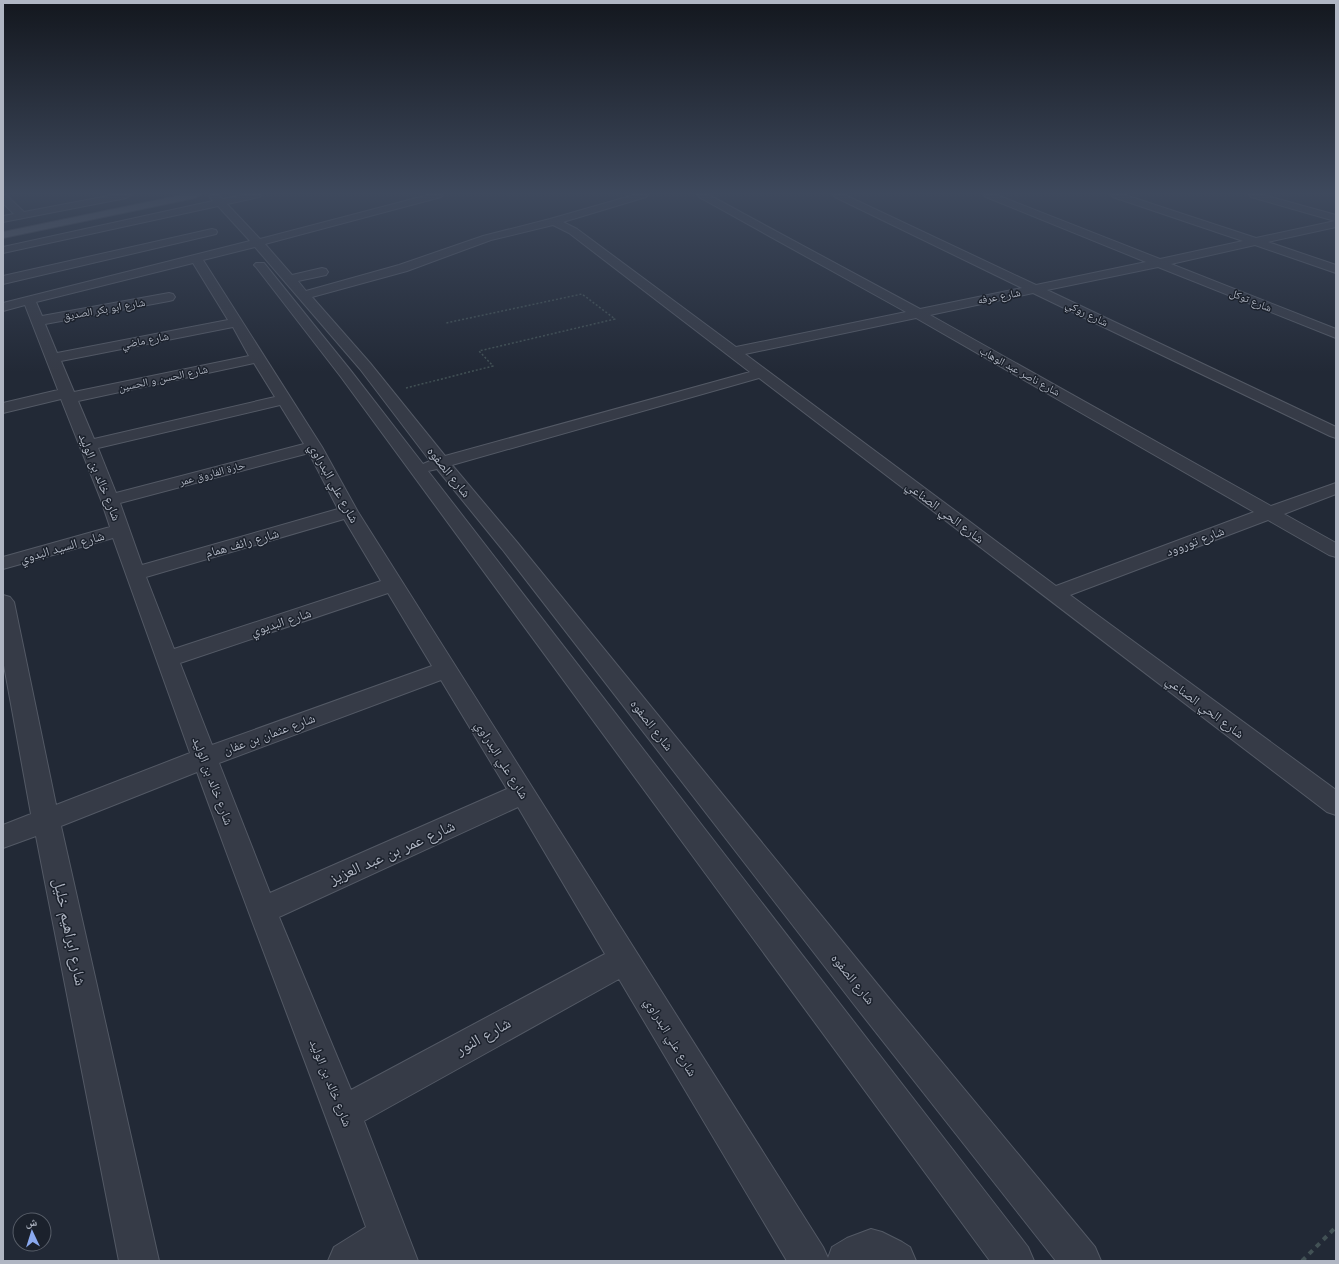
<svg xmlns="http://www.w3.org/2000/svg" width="1339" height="1264" font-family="Helvetica,'Noto Naskh Arabic',sans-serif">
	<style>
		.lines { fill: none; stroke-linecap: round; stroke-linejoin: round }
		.minor-casing { stroke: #535965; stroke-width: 2 }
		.major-casing { stroke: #3f4450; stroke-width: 2 }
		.path-far1 { stroke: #425155; stroke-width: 1.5; stroke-dasharray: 2 2; stroke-linecap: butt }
		.path { stroke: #425155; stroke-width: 4; stroke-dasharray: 5 5; stroke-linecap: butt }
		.minor { fill: #363b47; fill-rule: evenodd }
		.major { fill: #545a67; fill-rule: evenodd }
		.labels { text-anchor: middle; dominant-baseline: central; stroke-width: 3; stroke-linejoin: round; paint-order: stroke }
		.far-street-label { font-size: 11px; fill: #b0b6c3; stroke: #1b212c }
		.street-label { font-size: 13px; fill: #b0b6c3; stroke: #1b212c }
		.near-street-label { font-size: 16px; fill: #b0b6c3; stroke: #1b212c }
	</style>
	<rect width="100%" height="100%" fill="#222936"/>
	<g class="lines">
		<defs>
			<g id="minor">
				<polygon points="3,195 6,195 24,212 113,195 131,195 126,198 3,222 3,216 14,214 3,203"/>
				<path d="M210,195H218L223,199L244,195H261L259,197L227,204L260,239L428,195H443L441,197L265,244L292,275L322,268L326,269L328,272L326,275L298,281L306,291L399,265L483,236L550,219L634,195H648L646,197L563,222L577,229L736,347L906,312L699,197L697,195H709L920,309L1022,288L835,197L833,195H845L1036,285L1146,262L986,197L984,195H997L1160,259L1243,241L1113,197L1111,195H1125L1256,238L1335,221L1251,197L1249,195H1264L1336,215V227L1268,242L1336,265V273L1255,245L1171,264L1336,329V338L1158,267L1047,290L1336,427V438L1330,436L1033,293L930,315L1271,506L1336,483V494L1284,514L1336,543V557L1329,555L1268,520L1070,595L1336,790V815L1327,812L759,378L452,465L516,541L878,985L1095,1247L1101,1261H1056L856,1007L502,549L437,469L428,471L1028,1247L1034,1261H990L341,377L256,267L254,265L256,263H264L351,371L423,464L430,461L360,369L255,247L203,260L322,447L358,512L823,1247L828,1258L832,1247L847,1238L871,1229L882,1232L902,1242L910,1247L916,1261H787L619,979L364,1121L418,1261H328L334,1247L366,1227C311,1074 252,924 197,772L61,826L159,1261H119L36,836L3,848V825L31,814L3,660V595L10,597L14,602L56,805L190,753L113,538L3,569V557L110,527L101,500L61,399L3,413V403L58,390L25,305L3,311V303L250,241L218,206L3,253V247L213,201L209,196ZM553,225L569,233L750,372L445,456L370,363L312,297L407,271L491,240ZM193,263L228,320L57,353L45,324L169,301L173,300L175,297L173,294L169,293L42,316L36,302ZM916,318L1254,512L1056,586L745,354ZM233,327L249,356L74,392L61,361ZM254,363L275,397L94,439L78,401ZM280,405L304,444L116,493L98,448ZM309,453L338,509L142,565L120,503ZM344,519L381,581L174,649L146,577ZM388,593L432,666L212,745L180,663ZM441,680L507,789L270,893L219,763ZM518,807L605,954L351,1090L279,917Z"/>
				<polygon points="212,229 216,230 217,232 216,234 3,284 3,276"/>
			</g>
			<polygon id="major" points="182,195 200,195 195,198 3,238 3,232"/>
		</defs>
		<use href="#minor" class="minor-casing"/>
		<use href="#major" class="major-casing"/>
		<polyline class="path-far1" points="406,388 493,366 479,351 615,319 582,294 446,323"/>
		<polyline class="path" points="1302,1261 1336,1227"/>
		<use href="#minor" class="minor"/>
		<use href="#major" class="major"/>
	</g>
	<linearGradient id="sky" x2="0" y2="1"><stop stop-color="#13171e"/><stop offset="0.52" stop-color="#3e495d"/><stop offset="1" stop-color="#3e495d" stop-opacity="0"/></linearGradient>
	<rect width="1339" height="372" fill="url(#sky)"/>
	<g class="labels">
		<g class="far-street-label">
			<text transform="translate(999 296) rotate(-11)">شارع عرفه</text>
			<text transform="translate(1251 300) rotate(22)">شارع توكل</text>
			<text transform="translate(104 309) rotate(-10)">شارع ابو بكر الصديق</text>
			<text transform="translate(1087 313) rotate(26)">شارع روكي</text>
			<text transform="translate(145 340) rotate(-11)">شارع ماضي</text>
			<text transform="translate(1020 371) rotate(29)">شارع ناصر عبد الوهاب</text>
			<text transform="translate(163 378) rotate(-12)">شارع الحسن و الحسين</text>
			<text transform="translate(212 473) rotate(-15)">حارة الفاروق عمر</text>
		</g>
		<g class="street-label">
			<text transform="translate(449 472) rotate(51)">شارع الصفوه</text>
			<text transform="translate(100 477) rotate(68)">شارع خالد بن الوليد</text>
			<text transform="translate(334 483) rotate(61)">شارع علي البدراوي</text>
			<text transform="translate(945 512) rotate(37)">شارع الحي الصناعي</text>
			<text transform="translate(1195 541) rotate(-21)">شارع توروود</text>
			<text transform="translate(242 543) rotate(-16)">شارع رائف همام</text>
			<text transform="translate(62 547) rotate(-16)">شارع السيد البدوي</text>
			<text transform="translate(281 622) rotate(-18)">شارع البديوي</text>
			<text transform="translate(1205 707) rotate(37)">شارع الحي الصناعي</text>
			<text transform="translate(652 725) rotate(52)">شارع الصفوه</text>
			<text transform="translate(269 734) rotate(-20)">شارع عثمان بن عفان</text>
			<text transform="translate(502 760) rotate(58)">شارع علي البدراوي</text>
			<text transform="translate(213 781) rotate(69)">شارع خالد بن الوليد</text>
			<text transform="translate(853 979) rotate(51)">شارع الصفوه</text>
			<text transform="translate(671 1037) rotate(59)">شارع علي البدراوي</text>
			<text transform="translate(331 1083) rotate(68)">شارع خالد بن الوليد</text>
		</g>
		<g class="near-street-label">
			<text transform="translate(392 852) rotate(-24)">شارع عمر بن عبد العزيز</text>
			<text transform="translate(70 932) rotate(78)">شارع ابراهيم خليل</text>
			<text transform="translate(483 1036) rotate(-29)">شارع النور</text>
		</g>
	</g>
	<rect width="1339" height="1264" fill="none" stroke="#b0b6c3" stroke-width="8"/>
	<g transform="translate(32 1232) rotate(356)"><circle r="19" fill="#1b212c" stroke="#575d68"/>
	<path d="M0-3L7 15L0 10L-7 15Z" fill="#8aa9ef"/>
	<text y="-6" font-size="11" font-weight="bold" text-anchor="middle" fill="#b0b6c3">ش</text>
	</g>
</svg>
